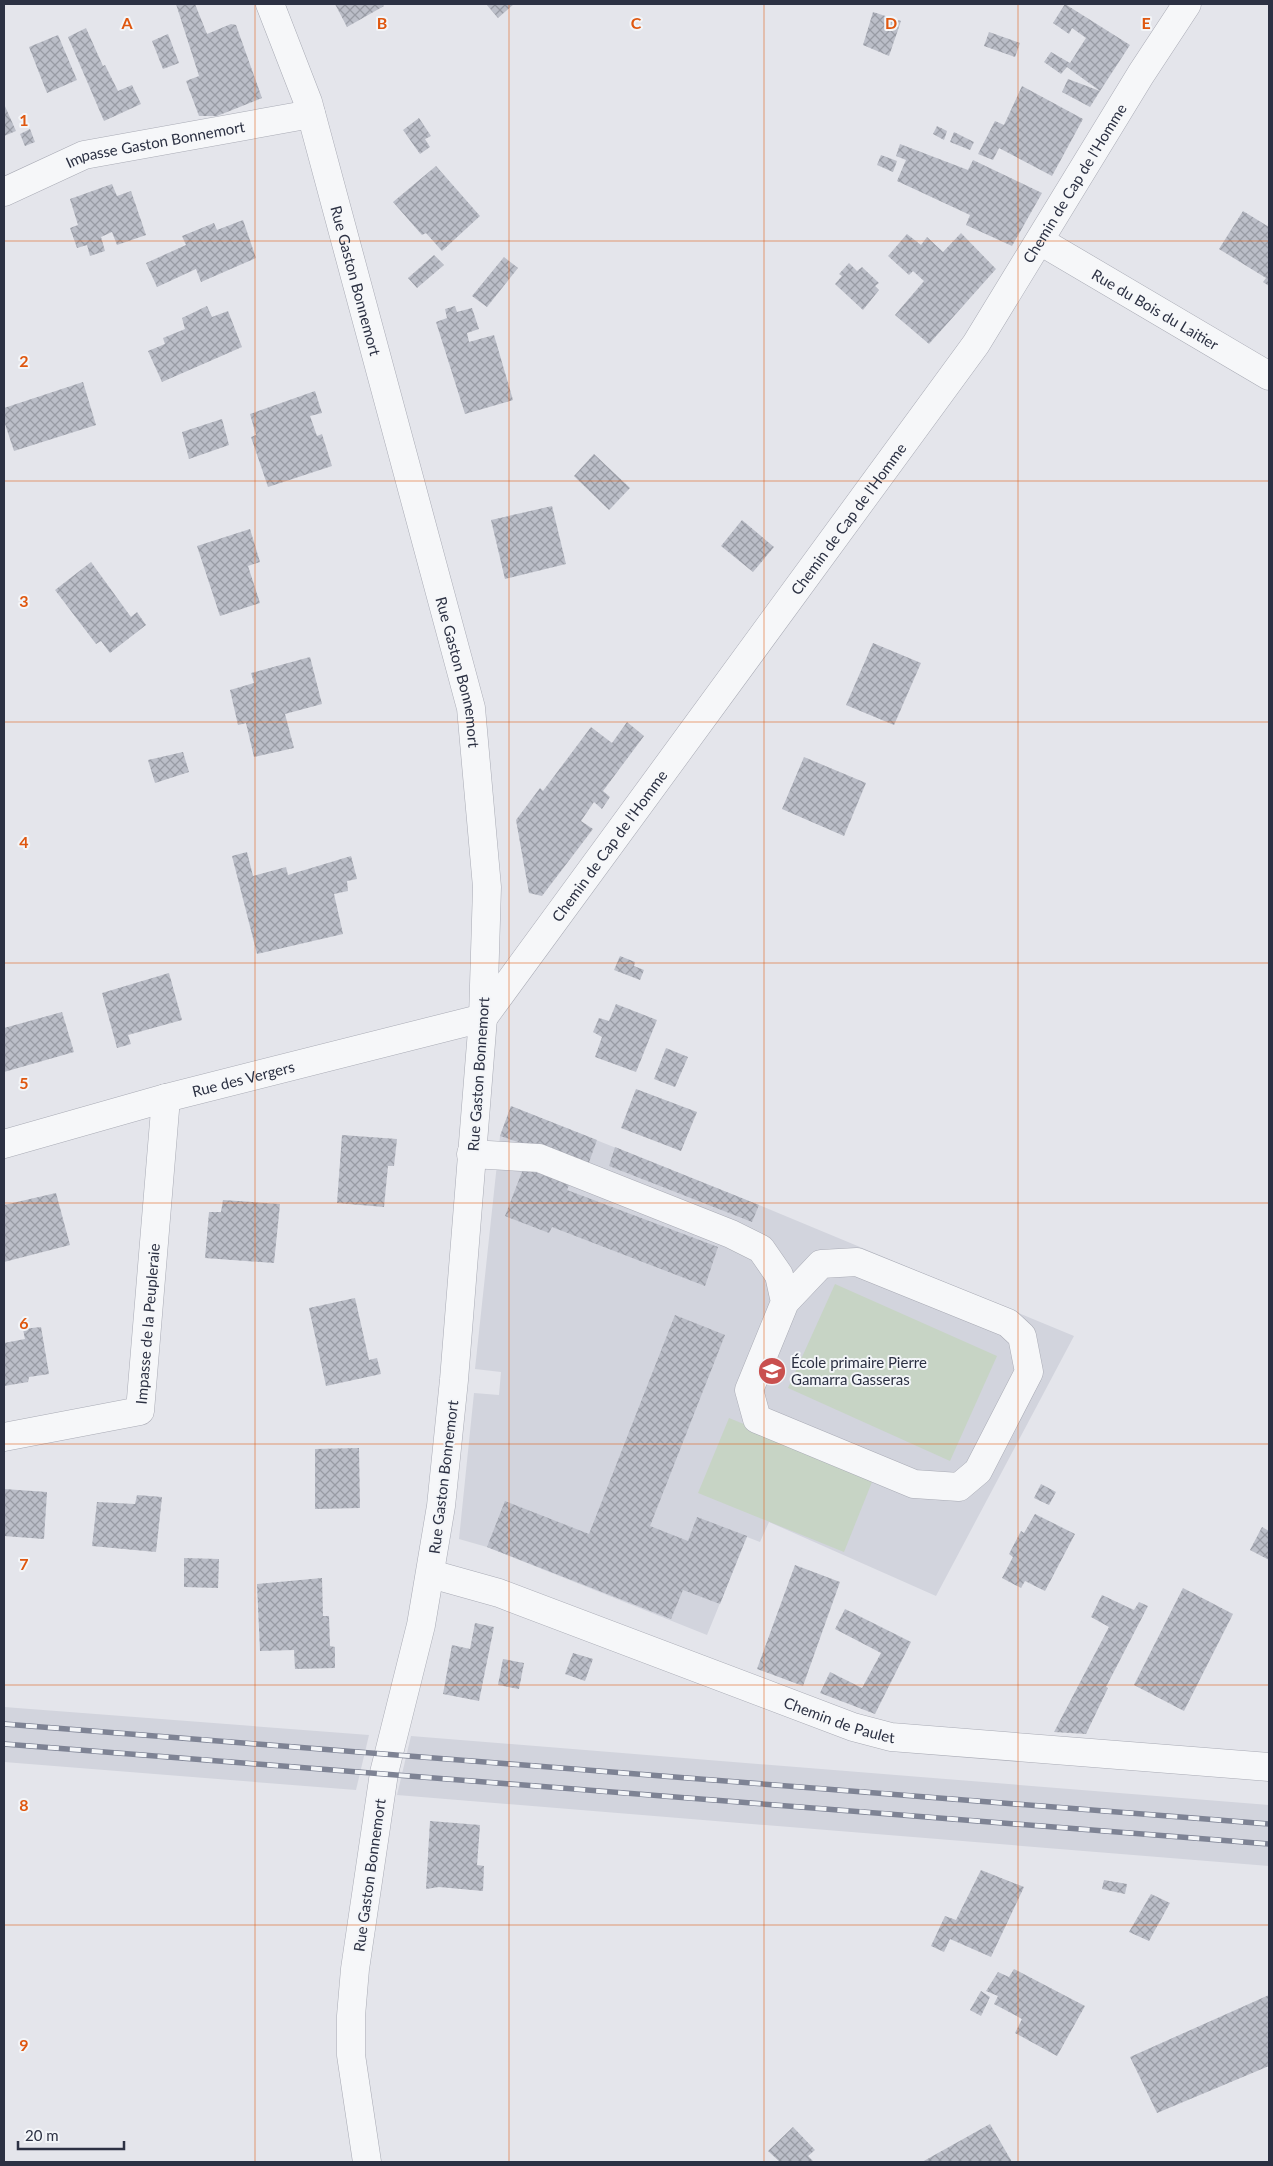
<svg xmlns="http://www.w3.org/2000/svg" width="1273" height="2166" font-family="Lato,sans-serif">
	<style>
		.built { fill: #d2d4dd }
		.grass { fill: #c7d4c5 }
		.building { fill: url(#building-cross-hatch) }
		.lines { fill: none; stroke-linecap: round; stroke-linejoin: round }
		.minor-casing { stroke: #a9abb5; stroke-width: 29 }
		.minor { stroke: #f6f7f9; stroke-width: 28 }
		.rail-casing { stroke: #7e8394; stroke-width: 5.5 }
		.rail { stroke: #f3f5f8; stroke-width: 4; stroke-dasharray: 11; stroke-linecap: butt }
		.grid { fill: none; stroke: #df570f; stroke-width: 1; stroke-opacity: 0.55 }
		.labels { text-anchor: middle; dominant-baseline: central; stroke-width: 4; stroke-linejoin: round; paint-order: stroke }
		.street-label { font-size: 15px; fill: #2c3143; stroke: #f3f5f8 }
		.poi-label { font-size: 15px; fill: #2c3143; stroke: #f3f5f8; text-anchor: start }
		.grid-label { font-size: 16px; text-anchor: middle; font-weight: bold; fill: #df570f; stroke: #f3f5f8; stroke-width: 4; stroke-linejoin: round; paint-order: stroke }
	</style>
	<defs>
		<pattern id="building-cross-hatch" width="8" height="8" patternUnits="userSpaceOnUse" patternTransform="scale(1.25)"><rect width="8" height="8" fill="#bbbec8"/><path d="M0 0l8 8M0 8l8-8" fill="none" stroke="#989ba4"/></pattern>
	</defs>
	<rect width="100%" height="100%" fill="#e4e5eb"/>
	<g class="built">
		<polygon points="511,1106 759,1205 1074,1336 936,1596 769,1522 760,1542 747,1537 707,1635 487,1547 459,1539 474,1393 499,1395 501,1372 475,1369 500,1136"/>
		<polygon points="4,1707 369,1735 356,1790 4,1762"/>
		<polygon points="411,1736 1269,1805 1269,1866 397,1795"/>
	</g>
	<g class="grass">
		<polygon points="835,1284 997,1356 950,1461 788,1388"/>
		<polygon points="729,1418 874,1477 844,1552 698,1493"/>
	</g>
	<g class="building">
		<polygon points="176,4 195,4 207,34 231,24 236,25 262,98 217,116 199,116 186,81 199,76"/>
		<polygon points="335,4 382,4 384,6 347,27"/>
		<polygon points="486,4 514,4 498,18"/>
		<polygon points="1065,4 1130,45 1100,91 1067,67 1061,74 1044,62 1051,52 1070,63 1086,38 1072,28 1069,34 1053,23"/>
		<polygon points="873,12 901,21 889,56 863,45"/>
		<polygon points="86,28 103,66 105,65 118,91 132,85 141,104 104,121 68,37"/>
		<polygon points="989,32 1020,43 1015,57 984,46"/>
		<polygon points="168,34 179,63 163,69 152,41"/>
		<polygon points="58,35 77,80 47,93 29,47"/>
		<polygon points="1068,79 1100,91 1090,107 1062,92"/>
		<polygon points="1022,86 1083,119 1052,176 999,148 993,160 978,154 995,121 1004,125"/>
		<polygon points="4,104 16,131 4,136"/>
		<polygon points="419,118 431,136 425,139 430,147 420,154 403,130"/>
		<polygon points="937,126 947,131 944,140 933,134"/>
		<polygon points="30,129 35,142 25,146 20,134"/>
		<polygon points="954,132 974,142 970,150 950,142"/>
		<polygon points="900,144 968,170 973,160 1042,193 1012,246 966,225 970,215 897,181 906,160 896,156"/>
		<polygon points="881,155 897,161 893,172 877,165"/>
		<polygon points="436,166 480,216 442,251 426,233 422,235 393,202"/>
		<polygon points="112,184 117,196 131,191 146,235 117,245 112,232 101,237 105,251 90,256 87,245 77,248 70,228 78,225 70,199"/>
		<polygon points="1243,211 1269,227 1269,286 1263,282 1266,278 1219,249"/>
		<polygon points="243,220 256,258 201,282 196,269 157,287 146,263 186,245 182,236 214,223 217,230"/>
		<polygon points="961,233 996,269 929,344 895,315 924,281 913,271 909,275 888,256 907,234 921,245 927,237 943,252"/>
		<polygon points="434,255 444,265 417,288 408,278"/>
		<polygon points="504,257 518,268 487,307 472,296"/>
		<polygon points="849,263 857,271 862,267 879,283 875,286 879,290 863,310 835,284 842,276 839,274"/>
		<polygon points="207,306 212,317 228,311 242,347 162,382 148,351 165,344 163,338 185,329 182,318"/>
		<polygon points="455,306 457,312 472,308 479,329 467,333 469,342 494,335 513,400 465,414 436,322 447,318 445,309"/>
		<polygon points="83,382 96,425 14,451 4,421 4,408"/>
		<polygon points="315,391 322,413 310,416 317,436 322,434 332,466 268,487 251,437 256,435 250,414"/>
		<polygon points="222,419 229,445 189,459 182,432"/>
		<polygon points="594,454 630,488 609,510 574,476"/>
		<polygon points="552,506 566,564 505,579 491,520"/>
		<polygon points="742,520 774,547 753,572 721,546"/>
		<polygon points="250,529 260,562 248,566 260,603 220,616 197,546"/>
		<polygon points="91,562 131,617 137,612 146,625 110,653 101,641 96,644 55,590"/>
		<polygon points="873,643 921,663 894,725 846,705"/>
		<polygon points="310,657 322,704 285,714 294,748 254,757 246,723 238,725 230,690 254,683 251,673"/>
		<polygon points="627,722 644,736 603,791 610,797 602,809 594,802 581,821 593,829 542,896 529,893 516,820 540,788 543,791 591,727 612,743"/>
		<polygon points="183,752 189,772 155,783 148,760"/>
		<polygon points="804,757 866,783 844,836 782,809"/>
		<polygon points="247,852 253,876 286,867 288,875 351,856 357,879 347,881 348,891 334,894 343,934 257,954 232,856"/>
		<polygon points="620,956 635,962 634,966 644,970 640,980 614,970"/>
		<polygon points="169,973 182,1020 128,1035 131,1044 117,1048 102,993"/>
		<polygon points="616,1004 657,1020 636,1072 595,1057 602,1037 593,1032 599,1018 609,1021"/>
		<polygon points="62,1012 74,1052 4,1072 4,1028"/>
		<polygon points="666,1048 688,1057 675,1087 654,1079"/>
		<polygon points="636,1089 697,1112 681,1151 621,1128"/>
		<polygon points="511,1106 597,1140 588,1165 500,1136"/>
		<polygon points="342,1135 397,1139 394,1166 388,1166 384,1207 337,1203"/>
		<polygon points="615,1147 759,1205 752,1222 609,1166"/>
		<polygon points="525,1164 571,1180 567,1190 718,1247 705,1286 552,1227 549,1233 505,1216"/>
		<polygon points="56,1193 70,1245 4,1262 4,1205"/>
		<polygon points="223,1200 280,1204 274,1263 205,1258 209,1212 221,1212"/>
		<polygon points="355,1298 369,1360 377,1358 381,1374 326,1386 309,1308"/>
		<polygon points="675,1315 725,1335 650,1526 688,1541 697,1517 747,1536 720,1604 683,1590 671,1619 487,1547 505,1501 589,1534"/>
		<polygon points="41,1327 49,1374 29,1377 28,1382 4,1386 4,1343 25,1339 23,1329"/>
		<polygon points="359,1448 360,1508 315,1509 315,1449"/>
		<polygon points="1041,1484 1056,1492 1049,1505 1034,1498"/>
		<polygon points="4,1489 47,1492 44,1539 4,1536"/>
		<polygon points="137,1495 162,1497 156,1552 92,1546 97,1502 135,1504"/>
		<polygon points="1035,1514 1075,1534 1045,1591 1025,1581 1021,1588 1002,1578 1013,1557 1009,1554 1021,1531 1024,1533"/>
		<polygon points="1262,1527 1269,1531 1269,1560 1250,1550"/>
		<polygon points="184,1558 219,1559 218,1588 184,1587"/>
		<polygon points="795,1565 840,1582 803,1686 757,1669"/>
		<polygon points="322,1578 323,1616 329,1616 330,1646 335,1647 335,1668 295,1669 294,1650 260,1651 257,1584"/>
		<polygon points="1183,1588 1233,1614 1184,1711 1134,1685"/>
		<polygon points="1102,1595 1134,1610 1139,1602 1148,1606 1106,1687 1108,1688 1086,1734 1054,1732 1109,1627 1091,1617"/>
		<polygon points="845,1609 911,1642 875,1714 820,1693 830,1672 862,1688 881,1653 835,1629"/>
		<polygon points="475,1623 494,1627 479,1701 443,1694 452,1645 470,1649"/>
		<polygon points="573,1653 593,1659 585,1681 565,1674"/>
		<polygon points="503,1659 524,1663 519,1689 498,1685"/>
		<polygon points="430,1821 480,1825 477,1865 484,1866 483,1891 439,1887 426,1889"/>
		<polygon points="981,1870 1024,1887 991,1957 950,1939 944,1952 931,1946 945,1916 956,1920"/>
		<polygon points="1104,1880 1127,1884 1125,1894 1102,1889"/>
		<polygon points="1151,1894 1170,1903 1149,1941 1129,1932"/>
		<polygon points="1014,1969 1085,2006 1057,2056 1015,2033 1022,2019 994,2004 998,1996 986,1991 998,1972 1009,1977"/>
		<polygon points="981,1991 990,1997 981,2016 970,2010"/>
		<polygon points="1269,1995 1269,2066 1157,2113 1130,2057"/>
		<polygon points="990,2124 1012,2162 922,2162"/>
		<polygon points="793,2127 815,2150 808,2156 814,2162 780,2162 768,2151"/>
	</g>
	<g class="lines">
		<defs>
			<g id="minor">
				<path id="s1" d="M270,4L308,102L471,708L487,887L483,1018L454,1380L441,1506L421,1625L384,1773L355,1969L351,2016V2055L367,2162"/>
				<path id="s2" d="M4,192L84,155L311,114"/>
				<path id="s3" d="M1040,241L1269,376"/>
				<path id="s4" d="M4,1144L166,1098L483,1018L976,344L1141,74L1187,4"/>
				<polyline points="471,1154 539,1158 731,1234 761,1249 779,1275 785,1302 749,1390 757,1419 914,1484 959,1487 978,1471 1029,1372 1022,1336 1008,1323 857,1262 821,1264 785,1302"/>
				<path id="s5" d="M4,1437L140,1411L166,1098"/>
				<path id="s6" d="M431,1574L499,1593L853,1727L891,1737L1269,1767"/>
			</g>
		</defs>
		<use href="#minor" class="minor-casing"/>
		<use href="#minor" class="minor"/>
		<defs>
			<g id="rail">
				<polyline points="4,1724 1269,1824"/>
				<polyline points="4,1744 1269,1844"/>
			</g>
		</defs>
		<use href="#rail" class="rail-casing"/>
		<use href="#rail" class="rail"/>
	</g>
	<path class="grid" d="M255,4V2162M509,4V2162M764,4V2162M1018,4V2162M4,241H1269M4,481H1269M4,722H1269M4,963H1269M4,1203H1269M4,1444H1269M4,1685H1269M4,1925H1269"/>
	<defs>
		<symbol id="school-disc" viewBox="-11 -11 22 22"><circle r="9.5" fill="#c9504f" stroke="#f3f5f8"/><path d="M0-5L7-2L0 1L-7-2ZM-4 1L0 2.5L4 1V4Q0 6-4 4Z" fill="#fff"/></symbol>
	</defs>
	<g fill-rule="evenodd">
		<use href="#school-disc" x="756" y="1355" width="32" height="32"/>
	</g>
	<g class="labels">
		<g class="street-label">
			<text stroke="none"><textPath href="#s2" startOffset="160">Impasse Gaston Bonnemort</textPath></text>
			<text stroke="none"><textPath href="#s4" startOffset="1519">Chemin de Cap de l'Homme</textPath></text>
			<text stroke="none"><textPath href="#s1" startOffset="290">Rue Gaston Bonnemort</textPath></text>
			<text stroke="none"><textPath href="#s3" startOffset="134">Rue du Bois du Laitier</textPath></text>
			<text stroke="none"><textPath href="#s4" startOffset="1114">Chemin de Cap de l'Homme</textPath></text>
			<text stroke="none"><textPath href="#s1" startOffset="695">Rue Gaston Bonnemort</textPath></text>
			<text stroke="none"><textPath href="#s4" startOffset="709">Chemin de Cap de l'Homme</textPath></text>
			<text transform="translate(478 1074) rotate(-86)">Rue Gaston Bonnemort</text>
			<text stroke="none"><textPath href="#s4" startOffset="248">Rue des Vergers</textPath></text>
			<text stroke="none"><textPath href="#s5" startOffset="226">Impasse de la Peupleraie</textPath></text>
			<text transform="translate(443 1477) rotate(-83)">Rue Gaston Bonnemort</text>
			<text stroke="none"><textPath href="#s6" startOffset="434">Chemin de Paulet</textPath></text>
			<text transform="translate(369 1875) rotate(-82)">Rue Gaston Bonnemort</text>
		</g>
		<g class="poi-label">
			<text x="791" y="1362">École primaire Pierre<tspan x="791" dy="17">Gamarra Gasseras</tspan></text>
		</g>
	</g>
	<g class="grid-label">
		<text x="127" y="29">A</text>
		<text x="382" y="29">B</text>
		<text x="636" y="29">C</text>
		<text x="891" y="29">D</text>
		<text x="1146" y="29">E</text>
		<text x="24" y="126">1</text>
		<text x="24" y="367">2</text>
		<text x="24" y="607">3</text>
		<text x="24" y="848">4</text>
		<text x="24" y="1089">5</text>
		<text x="24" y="1329">6</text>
		<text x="24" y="1570">7</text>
		<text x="24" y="1811">8</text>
		<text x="24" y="2051">9</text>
	</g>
	<rect width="1273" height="2166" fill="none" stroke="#2c3143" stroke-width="10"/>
	<path d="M18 2141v8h106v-8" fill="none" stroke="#2c3143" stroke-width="2.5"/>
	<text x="25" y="2141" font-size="15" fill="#2c3143" stroke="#f3f5f8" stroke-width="4" paint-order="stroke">20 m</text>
</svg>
